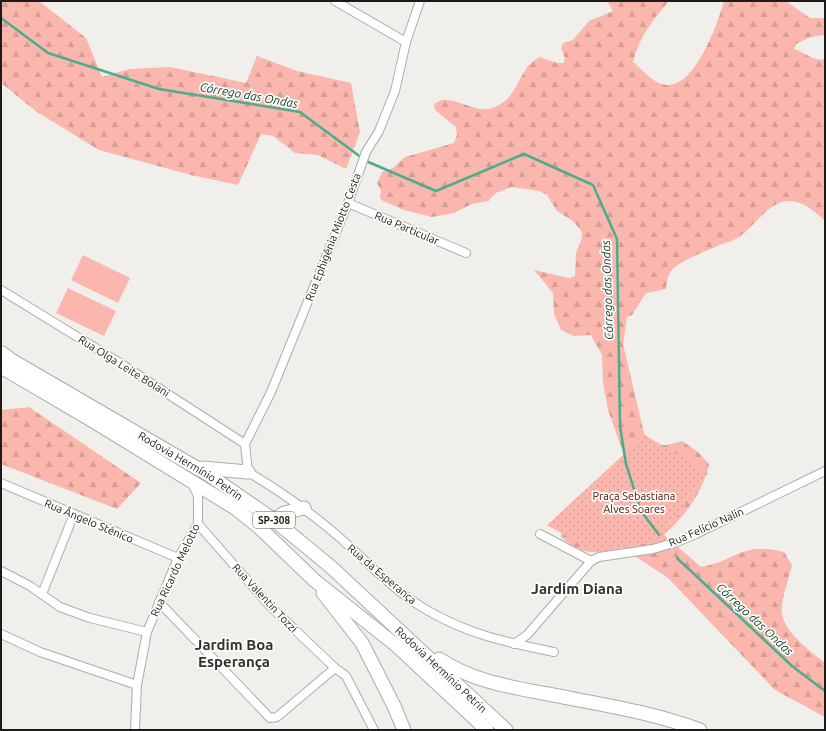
<svg xmlns="http://www.w3.org/2000/svg" width="826" height="731" font-family="Ubuntu,sans-serif">
	<style>
		.green { fill: #fbb7ad }
		.forest { fill: url(#forest-firs) }
		.park { fill: url(#park-dots) }
		.lines { fill: none; stroke-linecap: round; stroke-linejoin: round }
		.stream { stroke: #4cad8c; stroke-width: 2.5 }
		.minor-casing { stroke: #acaca9; stroke-width: 10 }
		.primary-casing { stroke: #acaca9; stroke-width: 15 }
		.trunk-casing { stroke: #acaca9; stroke-width: 16 }
		.minor { stroke: #fff; stroke-width: 8 }
		.primary { stroke: #fff; stroke-width: 13 }
		.trunk { stroke: #fff; stroke-width: 14 }
		.labels { text-anchor: middle; dominant-baseline: central; stroke-width: 3.5; stroke-linejoin: round; paint-order: stroke }
		.shield { fill: #fdfdfa; stroke: #605f5d; stroke-width: 1 }
		.shield-label { font-size: 10px; font-weight: bold; fill: #1c1b1a }
		.street-label { font-size: 11px; fill: #1c1b1a; stroke: #fdfdfa }
		.park-label { font-size: 11px; fill: #570c09; stroke: #fdfdfa }
		.water-label { font-size: 12px; font-style: italic; fill: #164032; stroke: #fdfdfa }
		.district-label { font-size: 15px; font-weight: bold; fill: #31312f; stroke: #fdfdfa }
	</style>
	<defs>
		<pattern id="forest-firs" width="22" height="20" patternUnits="userSpaceOnUse"><rect width="22" height="20" fill="#fbb7ad"/><path d="M5 1l3.5 6h-7zM16 11l3.5 6h-7z" fill="#d79d94"/></pattern>
		<pattern id="park-dots" width="8" height="8" patternUnits="userSpaceOnUse"><rect width="8" height="8" fill="#fbb7ad"/><path d="M2 2h.1M6 6h.1" fill="none" stroke="#d79d94" stroke-width="1.8" stroke-linecap="round"/></pattern>
	</defs>
	<rect width="100%" height="100%" fill="#f0efec"/>
	<g class="green">
		<polygon points="83,255 130,278 118,303 71,280"/>
		<polygon points="68,288 116,311 104,336 56,313"/>
	</g>
	<g class="forest">
		<polygon points="1,1 39,1 86,38 102,77 129,69 170,67 246,83 257,56 297,71 351,83 360,132 346,169 318,155 295,153 273,136 261,134 238,185 191,175 99,150 37,112 1,83"/>
		<path d="M607,1H669C653,20 639,37 633,62C643,70 654,85 668,85C696,85 718,23 724,1H786L810,18H825V35L810,37L796,44L794,49C804,52 815,62 825,59V221C815,212 803,200 788,201C768,202 754,227 739,237C735,240 728,242 722,244C706,251 689,257 675,267C668,273 667,280 666,289L646,293L632,315L627,317L623,344L644,433L652,445H667L682,441L697,451L709,464C703,492 685,516 664,535L701,567C737,560 743,541 784,552L792,565C789,578 784,591 782,605C778,629 809,650 825,663V717L775,690L668,578L623,548C596,553 583,557 561,537V521L624,455L608,410L603,383L602,355L591,335L574,336L561,330L554,314L553,293L534,270L569,278L575,276L576,253L581,241L582,232L573,221L557,211L547,195L540,191L512,187L496,193L488,201L472,204L454,213L432,217L404,210L383,201L380,198L381,190L377,183L382,172L393,168L405,157L454,143L457,135L456,127L435,110L434,105C446,90 471,112 488,109C521,102 515,69 540,57L557,63H563L565,59L561,48L563,43L573,40L589,21L613,11Z"/>
		<polygon points="29,407 141,483 117,509 1,464 1,410"/>
	</g>
	<polygon class="park" points="645,435 708,473 667,530 656,541 594,552 547,525"/>
	<g class="lines">
		<g class="stream">
			<polyline points="1,18 48,53 159,89 300,112 362,158"/>
			<polyline points="366,161 436,191 524,154 593,185 617,239 620,426 626,464 641,511 659,535"/>
			<polyline points="677,558 792,666 825,691"/>
		</g>
		<defs>
			<g id="minor">
				<polyline points="335,1 406,42"/>
				<path d="M420,1L406,42L395,91L379,131L366,152L348,203L271,392L245,444L248,472C278,490 306,509 332,531C363,557 391,589 425,609C469,635 506,642 554,652"/>
				<polyline points="348,203 466,253"/>
				<polyline points="1,290 120,363 245,444"/>
				<polyline points="1,483 178,558"/>
				<polyline points="198,524 270,606 335,668 346,676 374,730"/>
				<polyline points="540,534 591,561 599,557 653,549 677,542 696,534 825,471"/>
				<polyline points="1,571 30,586 60,607 90,618 147,632"/>
				<polyline points="42,594 74,514"/>
				<polyline points="159,602 270,718 277,717 335,668"/>
				<polyline points="1,634 40,652 137,685"/>
				<polyline points="514,644 527,635 591,561"/>
				<polyline points="135,730 137,685 147,632 178,558 198,524 198,496 192,483"/>
			</g>
			<g id="primary">
				<path id="s1" d="M1,354L209,475L274,520L331,567L506,730"/>
				<polyline points="1,367 93,421 235,508 260,528 314,580 397,646 487,730"/>
				<polyline points="202,468 248,472"/>
				<polyline points="274,520 284,513 304,508"/>
				<polyline points="323,593 362,643 394,706 404,730"/>
				<path d="M439,659C472,681 510,687 548,694C599,704 651,712 700,730"/>
			</g>
			<polyline id="trunk" points="1,353 8,358"/>
		</defs>
		<use href="#minor" class="minor-casing"/>
		<use href="#primary" class="primary-casing"/>
		<use href="#trunk" class="trunk-casing"/>
		<use href="#minor" class="minor"/>
		<use href="#primary" class="primary"/>
		<use href="#trunk" class="trunk"/>
	</g>
	<g class="labels">
		<rect class="shield" x="253" y="512" width="42" height="16" rx="3"/>
		<g class="shield-label">
			<text x="274" y="520">SP-308</text>
		</g>
		<g class="street-label">
			<text transform="translate(407 228) rotate(23)">Rua Particular</text>
			<text transform="translate(333 237) rotate(-69)">Rua Ephigênia Miotto Cesta</text>
			<text transform="translate(124 366) rotate(32)">Rua Olga Leite Bolani</text>
			<text stroke="none"><textPath href="#s1" startOffset="220">Rodovia Hermínio Petrin</textPath></text>
			<text transform="translate(89 521) rotate(23)">Rua Ângelo Stênico</text>
			<text transform="translate(706 527) rotate(-24)">Rua Felício Nalin</text>
			<text transform="translate(175 570) rotate(-65)">Rua Ricardo Melotto</text>
			<text transform="translate(382 574) rotate(40)">Rua da Esperança</text>
			<text transform="translate(265 598) rotate(47)">Rua Valentin Tozzi</text>
			<text stroke="none"><textPath href="#s1" startOffset="544">Rodovia Hermínio Petrin</textPath></text>
		</g>
		<g class="park-label">
			<text x="634" y="496">Praça Sebastiana<tspan x="634" dy="13">Alves Soares</tspan></text>
		</g>
		<g class="water-label">
			<text transform="translate(249 95) rotate(10)">Córrego das Ondas</text>
			<text transform="translate(607 290) rotate(-92)">Córrego das Ondas</text>
			<text transform="translate(755 619) rotate(43)">Córrego das Ondas</text>
		</g>
		<g class="district-label">
			<text x="577" y="588">Jardim Diana</text>
			<text x="234" y="644">Jardim Boa<tspan x="234" dy="17">Esperança</tspan></text>
		</g>
	</g>
	<rect width="826" height="731" fill="none" stroke="#1c1b1a" stroke-width="4"/>
</svg>
